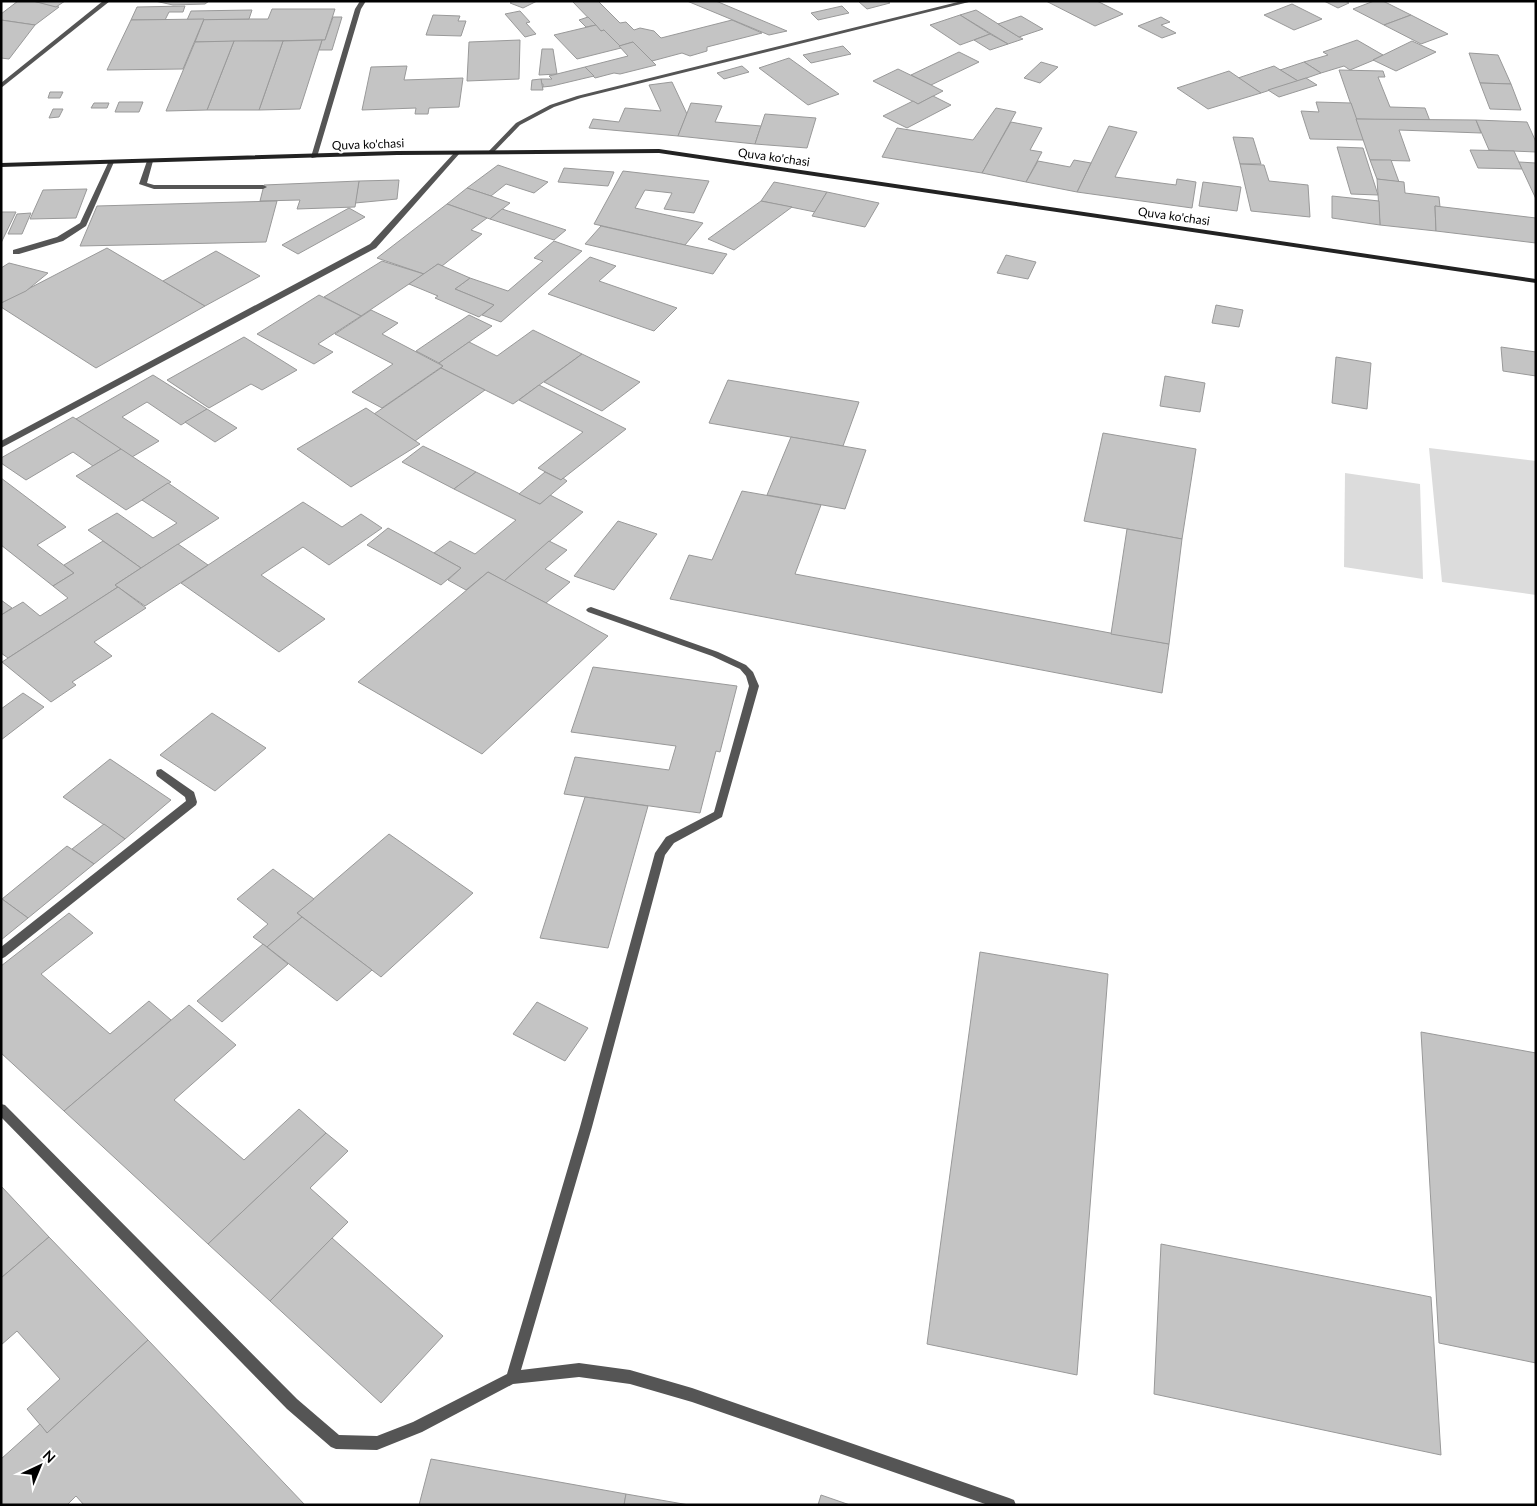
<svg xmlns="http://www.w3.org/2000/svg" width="1537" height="1506" font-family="Lato,sans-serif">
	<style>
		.green { fill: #dcdcdc }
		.building { fill: #c4c4c4; stroke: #999 }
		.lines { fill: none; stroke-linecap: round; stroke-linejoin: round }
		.service { fill: #555; fill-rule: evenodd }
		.minor { fill: #555; fill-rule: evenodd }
		.secondary { fill: #222; fill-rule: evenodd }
		.labels { text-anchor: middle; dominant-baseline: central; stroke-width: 4.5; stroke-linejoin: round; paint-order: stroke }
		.far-street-label { font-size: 12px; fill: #000; stroke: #fff }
	</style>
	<rect width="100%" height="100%" fill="#fff"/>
	<g class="green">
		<polygon points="1429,448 1536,461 1536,595 1442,582"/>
		<polygon points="1345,473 1420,484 1423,579 1344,567"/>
	</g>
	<g class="building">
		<polygon points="18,1 33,1 59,7 35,25 1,20 1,14"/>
		<polygon points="33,1 65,1 56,7"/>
		<polygon points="155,1 209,1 205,4 173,5"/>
		<polygon points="513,1 537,1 523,8 510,3"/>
		<polygon points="572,1 602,1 599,2 620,23 626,22 634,30 640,28 654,31 661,38 732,20 762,33 707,47 707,51 690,56 682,53 652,61 633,42 620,46 604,30 601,31"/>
		<polygon points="687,1 716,1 787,31 769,35"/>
		<polygon points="858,1 887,1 890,3 867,9"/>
		<polygon points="1046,1 1097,1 1123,14 1095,26"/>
		<polygon points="1324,1 1345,1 1349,3 1338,8"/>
		<polygon points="1374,1 1383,1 1411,15 1384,25 1353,9"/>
		<polygon points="1292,4 1322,19 1294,30 1264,15"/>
		<polygon points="185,6 183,12 169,12 165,20 131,20 137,7"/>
		<polygon points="842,6 849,13 818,20 811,13"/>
		<polygon points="272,9 335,9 325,40 195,42 204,19 268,19"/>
		<polygon points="252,10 249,19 187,20 191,11"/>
		<polygon points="976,10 1019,37 1023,39 1008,44 960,15"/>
		<polygon points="520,11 530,22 526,23 536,34 525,37 505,14"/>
		<polygon points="433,15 460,16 458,21 466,21 461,36 426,35"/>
		<polygon points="960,15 990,34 960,45 930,25"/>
		<polygon points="1411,15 1448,34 1421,44 1384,25"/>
		<polygon points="1021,16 1043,29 1019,37 998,24"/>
		<polygon points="333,17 342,17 332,50 319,50 322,40 325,40"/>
		<polygon points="588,17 596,25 586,27 579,20"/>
		<polygon points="1161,17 1170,22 1161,25 1176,33 1162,38 1138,26"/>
		<polygon points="204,19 183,69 107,70 131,20"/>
		<polygon points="1,20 35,25 9,59 1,58"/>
		<polygon points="596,25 601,31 604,30 620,46 619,46 621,48 577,59 554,35"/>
		<polygon points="990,34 1008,44 990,50 974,40"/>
		<polygon points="322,40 300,109 259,110 283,41"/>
		<polygon points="520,40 519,79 467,81 469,42"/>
		<polygon points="1357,40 1383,55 1373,60 1374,60 1350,70 1344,66 1321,73 1304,62 1328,55 1323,52"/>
		<polygon points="234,41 283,41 259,110 207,110"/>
		<polygon points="234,41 207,110 166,111 195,42"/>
		<polygon points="1412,41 1436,52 1396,71 1373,60"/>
		<polygon points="633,42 656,65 620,74 614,73 595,78 585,67 628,56 619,46"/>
		<polygon points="843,46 851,54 811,63 803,55"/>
		<polygon points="542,49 553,49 557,74 539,75"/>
		<polygon points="959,52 979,62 931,85 911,75"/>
		<polygon points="1469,53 1498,55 1511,84 1480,83"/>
		<polygon points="789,58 839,94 808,105 759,68"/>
		<polygon points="1041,62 1058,67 1040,83 1024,78"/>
		<polygon points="1304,62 1321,73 1298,81 1280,70"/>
		<polygon points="407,66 404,80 463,78 459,107 429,108 428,114 415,114 416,108 362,110 371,67"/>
		<polygon points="742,66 749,72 724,79 717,73"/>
		<polygon points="1274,66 1298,81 1261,93 1238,78"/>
		<polygon points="585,67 594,76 552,86 543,87 543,84 541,84 541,79 552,79 549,76"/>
		<polygon points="898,69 931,85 943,91 918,104 873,81"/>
		<polygon points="1339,70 1383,71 1385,77 1378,77 1390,107 1425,108 1430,121 1356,119"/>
		<polygon points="1229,71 1261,93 1208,109 1177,88"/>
		<polygon points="1306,78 1317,85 1279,97 1268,90"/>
		<polygon points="541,79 543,90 531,90 532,80"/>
		<polygon points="672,82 687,114 678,136 589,128 593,119 619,122 625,108 661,111 649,85"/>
		<polygon points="1480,83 1511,84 1521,110 1490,109"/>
		<polygon points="50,92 63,92 60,98 48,98"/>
		<polygon points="933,96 951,105 907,128 883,116 913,101 918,104"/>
		<polygon points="119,102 143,102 139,112 115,112"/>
		<polygon points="1316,102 1351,103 1364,140 1310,139 1301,111 1319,112"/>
		<polygon points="94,103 109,103 107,108 91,108"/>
		<polygon points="691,103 722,106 715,122 761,126 755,144 678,136"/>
		<polygon points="996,108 1016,112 982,173 882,157 897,128 973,140"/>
		<polygon points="53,109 63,109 59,117 49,118"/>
		<polygon points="765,114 816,118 807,148 755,144"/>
		<polygon points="1356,119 1476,120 1481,133 1399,130 1410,161 1370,160"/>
		<polygon points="1476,120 1527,122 1536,142 1536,152 1489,150"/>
		<polygon points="1011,122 1042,128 1030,150 1042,152 1026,182 982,173"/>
		<polygon points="1109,126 1137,132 1115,177 1176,185 1177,179 1196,182 1192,208 1077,192"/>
		<polygon points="1233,137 1253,138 1261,164 1240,164"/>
		<polygon points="1337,147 1363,148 1378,195 1351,194"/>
		<polygon points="1470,150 1514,151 1522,169 1478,168"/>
		<polygon points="1074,160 1091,163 1077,192 1026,182 1038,161 1070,167"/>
		<polygon points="1370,160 1391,160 1399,182 1377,179"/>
		<polygon points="1519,162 1536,163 1536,199 1522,169"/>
		<polygon points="1240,164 1264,165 1269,181 1308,185 1310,217 1251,211"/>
		<polygon points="498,165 548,182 534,193 506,184 491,196 467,188"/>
		<polygon points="564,168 614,172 608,186 558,182"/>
		<polygon points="623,171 709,181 694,213 664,209 672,193 645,190 635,208 703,223 685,245 594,224"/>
		<polygon points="1377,179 1404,182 1405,193 1439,197 1440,207 1435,206 1436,231 1380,225"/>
		<polygon points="399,180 397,199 355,203 359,181"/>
		<polygon points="359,181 355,207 297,209 300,200 260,201 264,185"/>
		<polygon points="774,182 827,192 815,212 761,201"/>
		<polygon points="1203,182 1241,187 1237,211 1199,206"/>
		<polygon points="467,188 491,196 510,203 490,219 447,204"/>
		<polygon points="87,189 76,218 30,219 43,190"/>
		<polygon points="827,192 879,203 865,227 812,216"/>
		<polygon points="1332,196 1379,201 1380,225 1332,218"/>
		<polygon points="277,201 266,242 80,246 97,206"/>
		<polygon points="761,201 792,207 734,250 708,239"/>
		<polygon points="447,204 487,218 471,230 482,234 442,266 438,264 424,274 377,258"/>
		<polygon points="1435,206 1536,218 1536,243 1436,231"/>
		<polygon points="349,208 365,217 298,254 282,245"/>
		<polygon points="502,209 566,230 554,240 490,219"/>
		<polygon points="1,212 16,212 1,243"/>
		<polygon points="31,213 22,234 8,234 17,214"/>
		<polygon points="601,226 685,245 727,254 713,274 585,244"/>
		<polygon points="554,241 582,251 501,322 482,315 494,305 455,289 470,278 508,291 543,261 534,258"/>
		<polygon points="107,248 205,306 96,368 1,307 1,303"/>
		<polygon points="216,251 260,276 205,306 163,281"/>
		<polygon points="1006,255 1036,262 1028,279 997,273"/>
		<polygon points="590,257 616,266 599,281 677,308 654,331 548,294"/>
		<polygon points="382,261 424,274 361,316 324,297"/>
		<polygon points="9,263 48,273 26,291 1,303 1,268"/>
		<polygon points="438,264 470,278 455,289 494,305 479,317 435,298 438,296 409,284"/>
		<polygon points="319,295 361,316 318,344 333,352 314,364 257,334"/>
		<polygon points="1216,305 1243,310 1239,327 1212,323"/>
		<polygon points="371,310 398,323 382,334 443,366 382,408 352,392 393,364 335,334"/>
		<polygon points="469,315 492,326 439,363 416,351"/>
		<polygon points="533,330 582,354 513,404 441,368 443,366 439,363 469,342 497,356"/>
		<polygon points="244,337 297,370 262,390 251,384 209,408 167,380"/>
		<polygon points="1501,347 1536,352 1536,376 1503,371"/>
		<polygon points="582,354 640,382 602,411 544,382"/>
		<polygon points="1336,357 1371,363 1367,409 1332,403"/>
		<polygon points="441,368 485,390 415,441 374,414"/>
		<polygon points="153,375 207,409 181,425 147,402 122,417 159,441 132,457 76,419"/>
		<polygon points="1165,376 1205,383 1200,412 1160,406"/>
		<polygon points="728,380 859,402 843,446 709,423"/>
		<polygon points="539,385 626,429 561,480 538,468 583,432 519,400"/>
		<polygon points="366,408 420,444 351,487 297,449"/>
		<polygon points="207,409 237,428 215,442 185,422"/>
		<polygon points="73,417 121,449 93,466 73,452 26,480 1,463 1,458"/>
		<polygon points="1103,433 1196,449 1182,539 1084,521"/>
		<polygon points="791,437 866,450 845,509 767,495"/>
		<polygon points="423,446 476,472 454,489 402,462"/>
		<polygon points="121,449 171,482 126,510 76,476"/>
		<polygon points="476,472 540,504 550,495 583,512 504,581 488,572 466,590 448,580 461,568 434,553 450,541 475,554 516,520 454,489"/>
		<polygon points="545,472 561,480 563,478 567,481 540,504 519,494"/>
		<polygon points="1,478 66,527 37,545 74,573 53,586 1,545"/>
		<polygon points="168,483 219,518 141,568 88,530 117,513 153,538 177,523 142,500"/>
		<polygon points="742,491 821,505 795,574 1169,644 1162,693 670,599 689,555 712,560"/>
		<polygon points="303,502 342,527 361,514 382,528 329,565 303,547 261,575 325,619 279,652 181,583"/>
		<polygon points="618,521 657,534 614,590 574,576"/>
		<polygon points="388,528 434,553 461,568 441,585 367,545"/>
		<polygon points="1127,529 1182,539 1169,644 1111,634"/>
		<polygon points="103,541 141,568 115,585 118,587 8,658 1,653 1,615 23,602 40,616 68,598 53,586 74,573 64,565"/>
		<polygon points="549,541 567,550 545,569 570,582 546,603 504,581"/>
		<polygon points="178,544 208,565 145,606 115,585"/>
		<polygon points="488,572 608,636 482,754 358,682"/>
		<polygon points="118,587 146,608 94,642 112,656 72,682 76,685 51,702 2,662"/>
		<polygon points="1,600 12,608 1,615"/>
		<polygon points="593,667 737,686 720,752 716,751 700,813 564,794 575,757 669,770 676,746 571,732"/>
		<polygon points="23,693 44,707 1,740 1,709"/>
		<polygon points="212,713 266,748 215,791 160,755"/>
		<polygon points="110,759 171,800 125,839 63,797"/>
		<polygon points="585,797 648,806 608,948 540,938"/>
		<polygon points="104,824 125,839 94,864 72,849"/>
		<polygon points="389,834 473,893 381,977 297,913"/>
		<polygon points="67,846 94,864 28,918 2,899"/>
		<polygon points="273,869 314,899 297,913 302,917 267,947 253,937 268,924 237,899"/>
		<polygon points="2,899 28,918 1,940 1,900"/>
		<polygon points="69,913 93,933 41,974 110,1034 149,1001 171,1020 64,1111 1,1053 1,966"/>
		<polygon points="302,917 372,970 337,1001 267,947"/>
		<polygon points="263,944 288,964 222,1022 197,1001"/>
		<polygon points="980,952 1108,974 1077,1375 927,1344"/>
		<polygon points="537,1002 588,1028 565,1061 513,1034"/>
		<polygon points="189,1005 236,1045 174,1100 244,1160 299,1109 326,1133 208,1244 64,1111"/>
		<polygon points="1421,1032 1536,1053 1536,1363 1439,1343"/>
		<polygon points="326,1133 348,1151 310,1188 348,1222 270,1301 208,1244"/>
		<polygon points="1,1186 49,1237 1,1278"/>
		<polygon points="49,1237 148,1340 47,1433 27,1409 60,1379 17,1331 1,1345 1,1278"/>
		<polygon points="332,1238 443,1336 381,1403 270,1301"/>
		<polygon points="1161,1244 1431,1297 1441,1455 1154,1394"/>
		<polygon points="148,1340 305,1505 84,1505 76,1496 67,1505 1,1505 1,1459 40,1424 47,1433"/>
		<polygon points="431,1459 626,1494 624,1505 419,1505"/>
		<polygon points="626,1494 689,1505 624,1505"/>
		<polygon points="821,1495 850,1505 818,1505"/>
	</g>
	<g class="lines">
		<g class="service">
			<polygon points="360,1 366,1 361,9 317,157 312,158 311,157 355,9"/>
			<polygon points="962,1 973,1 581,98 554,107 520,125 492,154 487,153 516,123 550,105 577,96"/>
			<polygon points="150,159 153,161 147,183 154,185 263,185 267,187 263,189 154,189 139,184 147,161"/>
			<polygon points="109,161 114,162 86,226 63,241 19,254 13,254 13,250 57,237 80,223"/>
			<polygon points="161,769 194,792 197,802 196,805 5,957 1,959 1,947 186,801 185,797 157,776 156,773 157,770"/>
		</g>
		<g class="minor">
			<polygon points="103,1 110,1 1,88 1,83"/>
			<polygon points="455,152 460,153 376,248 1,448 1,441 370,244"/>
			<polygon points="591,607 718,652 746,665 753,672 759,686 722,817 674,843 665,855 592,1127 521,1370 579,1363 630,1370 692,1388 1009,1498 1014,1500 1016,1505 988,1505 692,1402 630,1384 579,1377 513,1384 422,1432 377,1450 336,1449 331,1447 287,1409 1,1117 1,1104 5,1105 297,1399 339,1435 377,1436 413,1422 507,1374 580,1127 655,853 666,837 714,812 749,686 746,676 740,669 712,656 588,612 586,610 588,608"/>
		</g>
		<polygon class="secondary" points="659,149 1536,279 1536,283 659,153 397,155 1,167 1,163 397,151"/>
	</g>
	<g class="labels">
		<g class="far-street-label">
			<text transform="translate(368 144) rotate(-2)">Quva ko'chasi</text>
			<text transform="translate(774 157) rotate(8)">Quva ko'chasi</text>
			<text transform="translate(1174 216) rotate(8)">Quva ko'chasi</text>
		</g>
	</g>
	<rect width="1537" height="1506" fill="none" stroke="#000000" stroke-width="5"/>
	<g transform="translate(40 1466) rotate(44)" stroke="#ffffff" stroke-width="4" paint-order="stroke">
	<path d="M0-4L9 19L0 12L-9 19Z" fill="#000000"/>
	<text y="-8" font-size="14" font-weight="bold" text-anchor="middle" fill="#000000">N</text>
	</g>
</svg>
